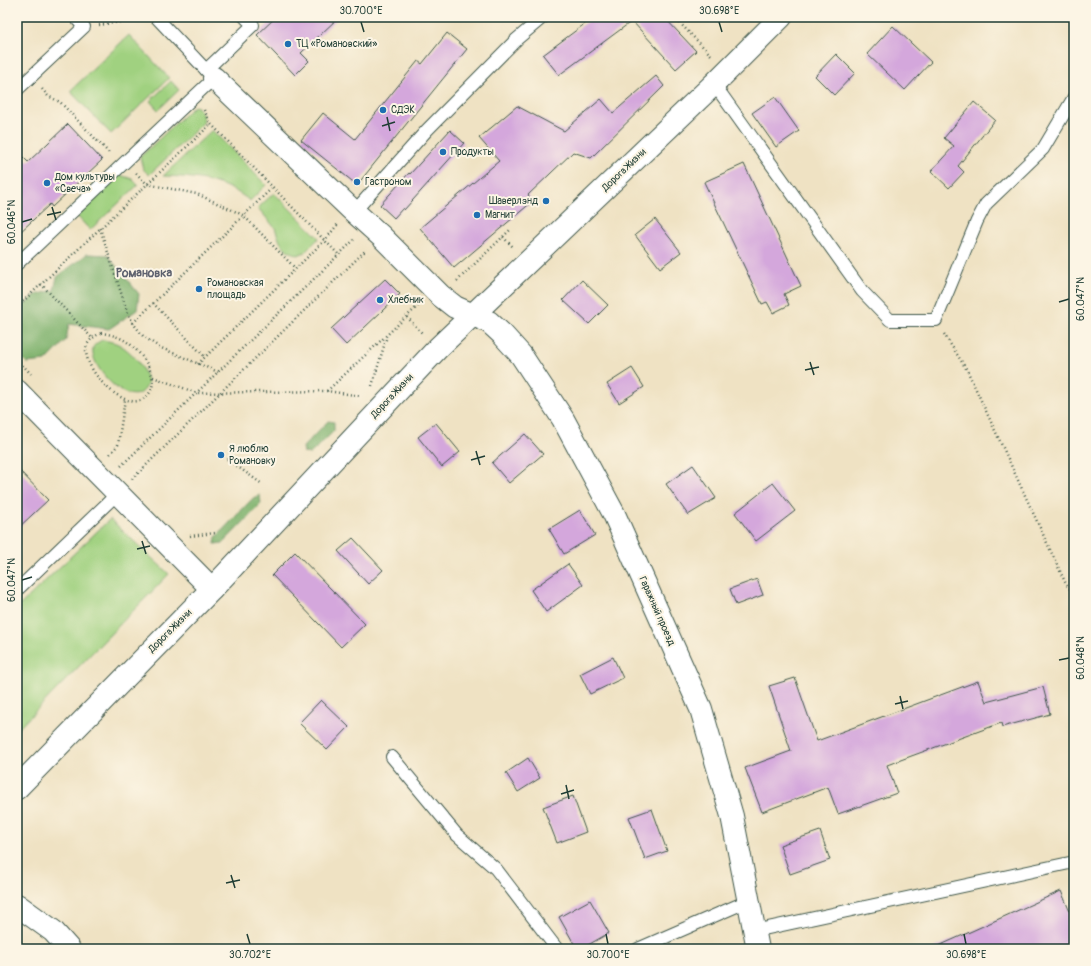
<svg xmlns="http://www.w3.org/2000/svg" width="1091" height="966" font-family="Pangolin,sans-serif">
	<style>
		.green { fill: #a0d180; stroke: #60875a }
		.forest { fill: #80b36e; stroke: #507851 }
		.building { fill: #d4a7dc }
		.lines { fill: none; stroke-linecap: round; stroke-linejoin: round }
		.service-casing { stroke: #3e5649; stroke-width: 14 }
		.minor-casing { stroke: #3e5649; stroke-width: 24 }
		.secondary-casing { stroke: #3e5649; stroke-width: 24 }
		.path { stroke: #3e5649; stroke-width: 2.5; stroke-dasharray: 1 3; stroke-linecap: butt }
		.service { stroke: #fff; stroke-width: 12 }
		.minor { stroke: #fff; stroke-width: 22 }
		.secondary { stroke: #fff; stroke-width: 22 }
		.ticks { fill: none; stroke: #1f3d34; stroke-width: 1.5 }
		.poi-dot { fill: #1f6fb2; stroke: #fcf5e5; stroke-width: 1.5 }
		.labels { text-anchor: middle; dominant-baseline: central; stroke-width: 4; stroke-linejoin: round; paint-order: stroke }
		.poi-label { font-size: 10px; fill: #1f3d34; stroke: #fcf5e5; text-anchor: start }
		.street-label { font-size: 10px; fill: #1f3d34; stroke: #fcf5e5 }
		.quarter-label { font-size: 12px; font-weight: bold; fill: #5e626f; stroke: #fcf5e5 }
		.neatline { fill: none; stroke: #1f3d34; stroke-width: 1.5 }
		.ticks-label { font-size: 10px; text-anchor: middle; fill: #1f3d34 }
	</style>
	<rect width="100%" height="100%" fill="#fcf5e5"/>
	<filter id="ink" filterUnits="userSpaceOnUse"><feTurbulence type="fractalNoise" baseFrequency=".025" numOctaves="2"/><feDisplacementMap in="SourceGraphic" scale="8" xChannelSelector="R" yChannelSelector="G"/><feConvolveMatrix kernelMatrix="1 2 1 2 8 2 1 2 1" color-interpolation-filters="sRGB"/></filter>
	<filter id="wash" filterUnits="userSpaceOnUse"><feTurbulence type="fractalNoise" baseFrequency=".012" numOctaves="4" result="noise"/><feDisplacementMap in="SourceGraphic" scale="16" xChannelSelector="R" yChannelSelector="G"/><feGaussianBlur stdDeviation="0.9" result="paint"/><feColorMatrix in="noise" values="0 0 0 0 0 0 0 0 0 0 0 0 0 0 0 0 0 1.4 0 .05"/><feComposite in="paint" operator="in"/></filter>
	<g filter="url(#wash)">
		<rect width="100%" height="100%" fill="#efe2c3"/>
		<g class="green">
			<polygon points="129,35 169,78 111,134 70,91"/>
			<polygon points="171,81 179,90 158,110 150,101"/>
			<polygon points="194,106 198,107 203,116 204,122 149,175 143,169 140,157"/>
			<path d="M212,130L266,185L250,201C224,180 195,177 163,176Z"/>
			<polygon points="120,175 132,179 138,185 90,230 77,216"/>
			<polygon points="274,193 319,238 305,252 298,255 288,251 280,242 275,228 258,208"/>
			<path d="M102,340C108,341 115,342 120,345C134,353 144,368 148,383C135,418 88,366 93,348C94,344 99,342 102,340Z"/>
			<polygon points="110,519 169,574 17,730 17,608"/>
		</g>
		<g class="forest">
			<polygon points="87,254 107,255 139,294 137,310 109,329 69,324 66,340 46,361 27,363 17,353 17,312 35,295 54,290 57,277"/>
			<polygon points="328,421 334,422 334,431 310,454 304,453 303,447"/>
			<polygon points="260,495 261,504 223,543 215,544 216,537 253,498"/>
		</g>
		<g id="blocks">
			<g class="building">
				<polygon points="276,17 339,17 301,53 309,61 295,75 257,35"/>
				<polygon points="594,17 664,17 696,51 676,69 632,21 559,75 543,55"/>
				<polygon points="893,26 931,62 905,90 867,54"/>
				<polygon points="447,33 467,49 357,185 301,140 323,113 355,139 418,61 422,64"/>
				<polygon points="836,54 855,73 834,95 815,76"/>
				<polygon points="656,76 664,86 591,158 573,152 528,195 533,201 454,268 420,228 499,161 479,138 517,106 564,131 601,99 613,113"/>
				<polygon points="775,97 799,131 776,147 752,113"/>
				<polygon points="974,102 995,120 958,166 964,172 949,188 931,171 954,146 944,138"/>
				<polygon points="68,124 102,160 52,207 50,204 17,235 17,151 28,162"/>
				<polygon points="450,130 464,143 404,210 403,208 394,218 380,205 409,173 410,174"/>
				<polygon points="744,164 801,286 784,294 789,305 773,313 767,302 762,304 704,182"/>
				<polygon points="655,219 681,252 660,268 635,235"/>
				<polygon points="385,279 400,294 346,345 331,329"/>
				<polygon points="582,280 608,305 589,324 563,300"/>
				<polygon points="632,368 644,387 619,403 607,384"/>
				<polygon points="436,423 460,452 442,467 418,437"/>
				<polygon points="525,434 543,454 509,483 492,463"/>
				<polygon points="693,465 716,498 688,515 666,484"/>
				<polygon points="17,468 48,500 17,529"/>
				<polygon points="773,483 795,511 756,541 735,513"/>
				<polygon points="580,510 595,535 564,554 549,529"/>
				<polygon points="353,538 383,570 368,584 338,551"/>
				<polygon points="295,552 365,624 341,647 272,575"/>
				<polygon points="568,564 583,585 546,612 531,590"/>
				<polygon points="757,579 763,595 736,605 730,589"/>
				<polygon points="613,657 623,678 590,694 580,674"/>
				<polygon points="795,678 817,741 978,681 986,702 1043,687 1050,714 1002,727 1001,723 887,765 897,793 838,814 828,787 762,812 745,768 791,751 769,686"/>
				<polygon points="321,700 349,727 327,750 299,723"/>
				<polygon points="528,758 540,778 518,792 506,773"/>
				<polygon points="573,796 586,832 557,843 543,807"/>
				<polygon points="652,809 667,851 645,859 629,817"/>
				<polygon points="820,831 830,860 790,874 780,845"/>
				<polygon points="1061,891 1074,921 1074,949 932,949"/>
				<polygon points="590,900 609,933 581,949 577,949 559,917"/>
			</g>
		</g>
	</g>
	<g filter="url(#ink)">
		<use href="#blocks" fill-opacity="0" stroke="#3e5649" stroke-width="1"/>
		<g class="lines">
			<defs>
				<g id="service">
					<polyline points="156,17 206,70"/>
					<polyline points="714,84 862,291 890,320 936,320 977,221 986,204 1043,149 1074,97"/>
					<polyline points="17,90 84,27 75,17"/>
					<polyline points="354,212 427,130 517,39 543,17"/>
					<polyline points="17,264 214,78 206,70 253,25 245,17"/>
					<polyline points="17,590 118,493"/>
					<polyline points="392,757 457,835 496,869 557,949"/>
					<polyline points="754,931 1074,862"/>
					<polyline points="638,949 748,901"/>
				</g>
				<g id="minor">
					<polyline points="214,78 351,209 381,236 441,296 455,307 489,322 502,334 521,355 563,419 614,514 701,709 732,816 758,949"/>
					<polyline points="17,391 212,589"/>
					<polyline points="17,905 53,931 69,949"/>
				</g>
				<polyline id="secondary" points="17,788 212,589 438,348 714,84 781,17"/>
			</defs>
			<use href="#service" class="service-casing"/>
			<use href="#minor" class="minor-casing"/>
			<use href="#secondary" class="secondary-casing"/>
			<g class="path">
				<polyline points="674,17 713,57"/>
				<polyline points="99,25 141,19"/>
				<polyline points="42,89 48,96 60,102 110,154"/>
				<polyline points="204,110 211,124 338,254"/>
				<polyline points="136,173 147,184 197,194 243,215 295,268"/>
				<polyline points="100,228 127,311 133,323 143,336 159,347 218,372"/>
				<polyline points="503,237 513,247"/>
				<polyline points="457,281 511,229"/>
				<polyline points="41,284 92,338"/>
				<polyline points="153,303 205,357"/>
				<polyline points="17,307 211,124"/>
				<polyline points="407,317 423,334"/>
				<polyline points="133,323 273,187"/>
				<path d="M101,333C109,334 117,336 124,340C141,350 167,384 143,399C123,412 79,366 87,345C90,339 95,336 101,333Z"/>
				<polyline points="944,334 967,370 1066,584 1074,594"/>
				<polyline points="17,359 31,374"/>
				<polyline points="198,364 325,240 338,224"/>
				<polyline points="153,377 197,393 327,391 361,396"/>
				<polyline points="372,386 387,336"/>
				<polyline points="327,391 420,304"/>
				<polyline points="110,454 118,445 125,399"/>
				<polyline points="227,459 262,484"/>
				<polyline points="121,466 354,240"/>
				<polyline points="132,479 366,250"/>
				<polyline points="190,536 215,533"/>
			</g>
			<use href="#service" class="service"/>
			<use href="#minor" class="minor"/>
			<use href="#secondary" class="secondary"/>
		</g>
	</g>
	<path class="ticks" d="M361,22L364,32M719,22L722,32M387,117L390,131M382,126L395,122M52,207L56,220M47,215L61,212M22,222L32,219M1059,302L1069,299M810,362L814,375M805,370L819,367M476,451L480,465M471,460L485,456M142,541L146,554M137,549L150,546M22,580L32,577M1059,660L1069,658M900,696L903,709M895,704L908,701M566,785L569,799M561,794L574,790M231,875L235,888M226,883L240,880M247,934L250,944M606,934L608,944M964,934L966,944"/>
	<g class="poi-dot">
		<circle cx="288" cy="44" r="4"/>
		<circle cx="383" cy="110" r="4"/>
		<circle cx="443" cy="152" r="4"/>
		<circle cx="357" cy="182" r="4"/>
		<circle cx="47" cy="183" r="4"/>
		<circle cx="546" cy="201" r="4"/>
		<circle cx="477" cy="215" r="4"/>
		<circle cx="199" cy="289" r="4"/>
		<circle cx="380" cy="300" r="4"/>
		<circle cx="221" cy="455" r="4"/>
	</g>
	<g class="labels">
		<g class="poi-label">
			<text x="296" y="44">ТЦ «Романовский»</text>
			<text x="391" y="110">СДЭК</text>
			<text x="451" y="152">Продукты</text>
			<text x="55" y="177">Дом культуры<tspan x="55" dy="12">«Свеча»</tspan></text>
			<text x="365" y="182">Гастроном</text>
			<text x="538" y="201" text-anchor="end">Шаверлэнд</text>
			<text x="485" y="215">Магнит</text>
			<text x="207" y="283">Романовская<tspan x="207" dy="12">площадь</tspan></text>
			<text x="388" y="300">Хлебник</text>
			<text x="229" y="449">Я люблю<tspan x="229" dy="12">Романовку</tspan></text>
		</g>
		<g class="street-label">
			<text transform="translate(624 170) rotate(-44)">Дорога Жизни</text>
			<text transform="translate(392 396) rotate(-47)">Дорога Жизни</text>
			<text transform="translate(657 611) rotate(66)">Гаражный проезд</text>
			<text transform="translate(170 631) rotate(-45)">Дорога Жизни</text>
		</g>
		<g class="quarter-label">
			<text x="144" y="273">Романовка</text>
		</g>
	</g>
	<rect width="1091" height="966" fill="none" stroke="#fcf5e5" stroke-width="44"/>
	<rect x="22" y="22" width="1047" height="922" class="neatline"/>
	<g class="ticks-label">
		<text x="361" y="14">30.700°E</text>
		<text x="719" y="14">30.698°E</text>
		<text transform="translate(11 222) rotate(-90)" y="4">60.046°N</text>
		<text transform="translate(1080 299) rotate(-90)" y="4">60.047°N</text>
		<text transform="translate(11 580) rotate(-90)" y="4">60.047°N</text>
		<text transform="translate(1080 658) rotate(-90)" y="4">60.048°N</text>
		<text x="250" y="958">30.702°E</text>
		<text x="608" y="958">30.700°E</text>
		<text x="966" y="958">30.698°E</text>
	</g>
</svg>
